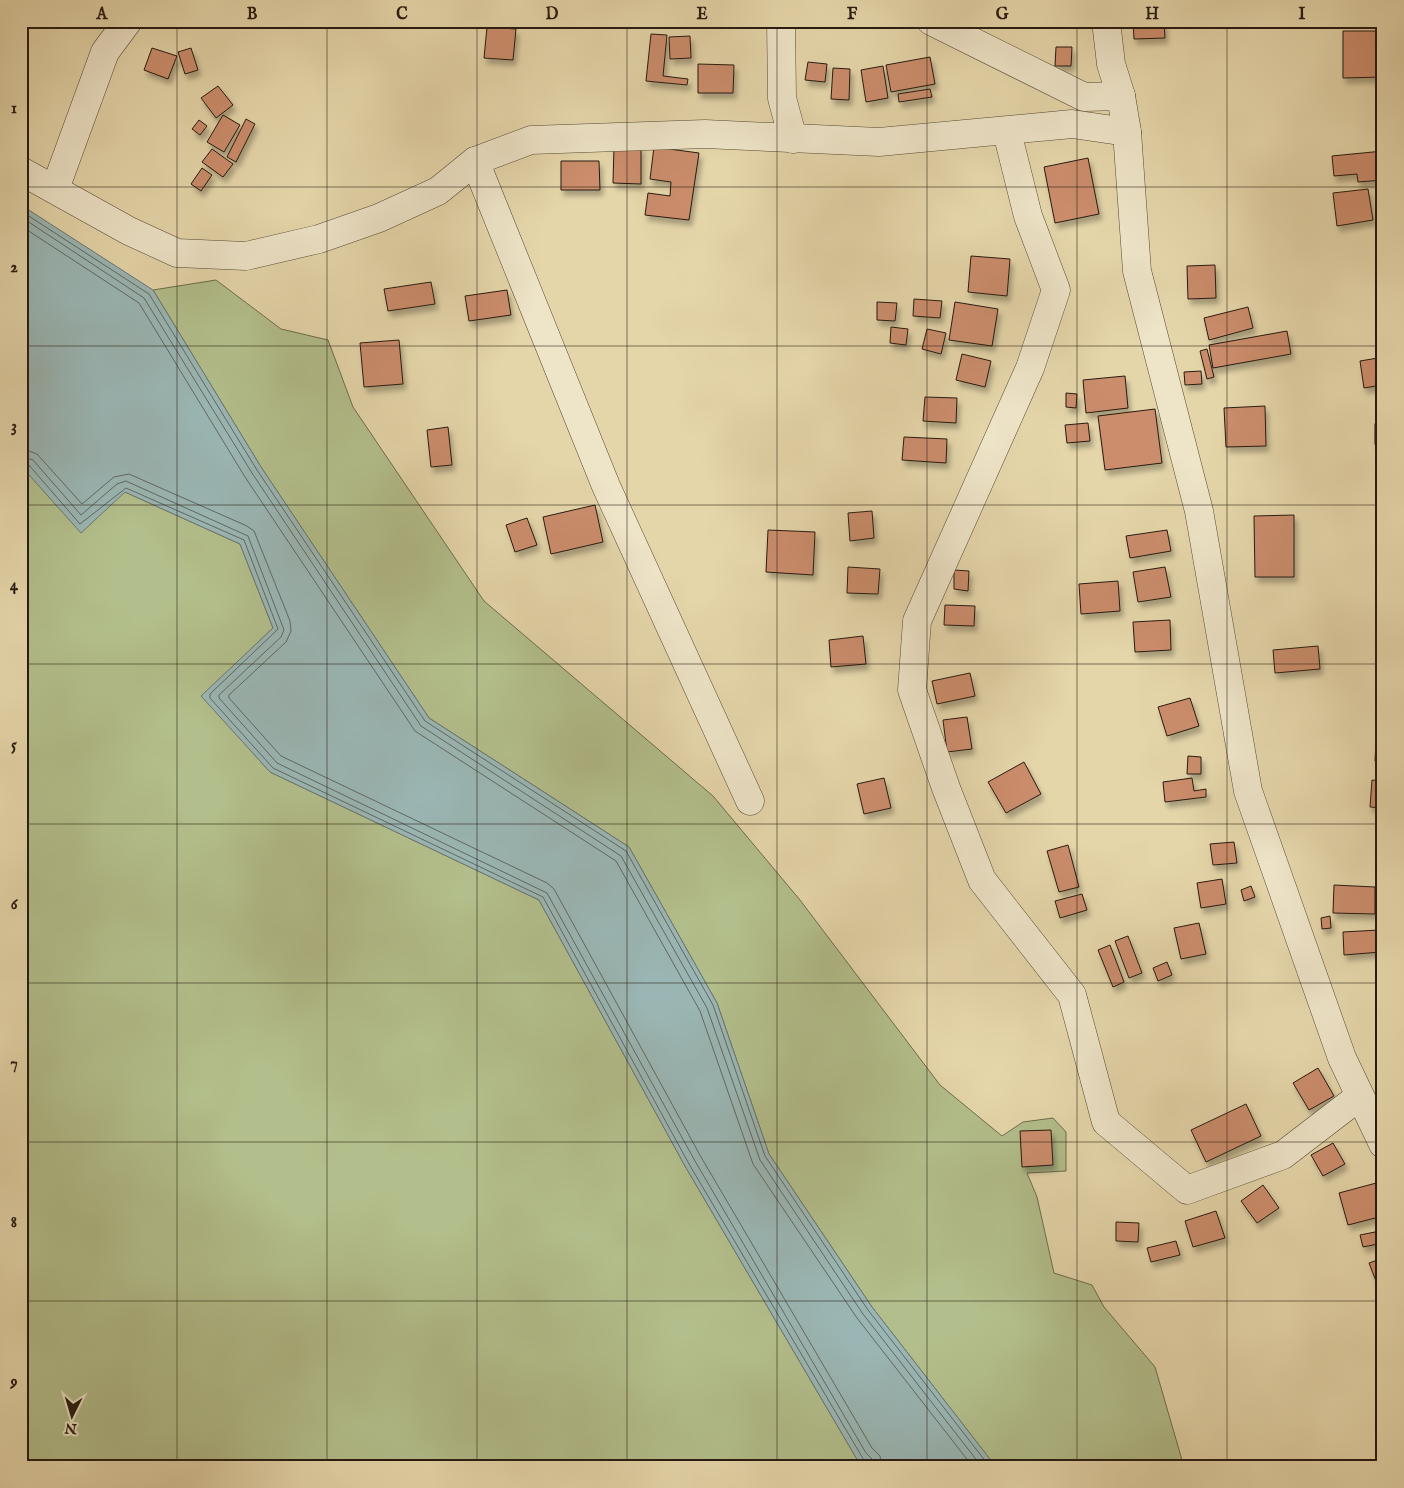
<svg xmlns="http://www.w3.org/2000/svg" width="1404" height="1488" font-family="'IM FELL English',serif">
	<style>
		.green { fill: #b2be8b; stroke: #6c6c4e }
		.water { fill: #9ab6b4; stroke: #6c7872 }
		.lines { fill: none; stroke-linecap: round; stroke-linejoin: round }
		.shore { stroke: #606862; stroke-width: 1 }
		.building { fill: #cb8d6c; stroke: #271a10; filter: url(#shadow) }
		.minor-casing { stroke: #564936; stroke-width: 29 }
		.minor { stroke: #eee4c8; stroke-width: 28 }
		.grid { fill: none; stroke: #271a10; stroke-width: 1; stroke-opacity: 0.55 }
		.neatline { fill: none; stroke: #271a10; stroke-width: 2 }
		.grid-label { font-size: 16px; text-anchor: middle; font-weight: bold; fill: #271a10 }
	</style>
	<defs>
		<filter id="shadow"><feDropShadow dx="3" dy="5.5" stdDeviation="2.5" flood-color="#0004"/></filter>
	</defs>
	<rect width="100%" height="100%" fill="#e5d6aa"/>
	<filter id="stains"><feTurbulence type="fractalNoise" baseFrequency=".004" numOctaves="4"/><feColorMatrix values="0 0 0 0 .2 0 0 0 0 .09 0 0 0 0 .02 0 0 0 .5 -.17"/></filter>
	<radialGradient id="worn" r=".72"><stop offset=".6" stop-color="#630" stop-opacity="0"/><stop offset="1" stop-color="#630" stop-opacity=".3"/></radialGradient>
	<g class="green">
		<polygon points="216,280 281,329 328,340 353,407 484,601 713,796 800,900 940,1085 1002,1136 1023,1122 1053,1118 1066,1132 1066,1171 1027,1173 1037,1197 1054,1273 1092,1285 1104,1307 1155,1367 1184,1467 996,1467 872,1307 769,1154 717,1003 629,847 429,718 261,467 153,290"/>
		<polygon points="21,466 125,492 240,544 273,628 202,696 270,772 539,900 685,1166 858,1461 866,1467 21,1467"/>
	</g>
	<polygon class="water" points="21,205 153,290 261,467 429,718 629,847 717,1003 769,1154 872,1307 996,1467 866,1467 858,1461 685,1166 539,900 270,772 201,696 273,628 240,544 125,492 81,533 21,466"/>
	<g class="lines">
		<g class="shore">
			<polyline points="21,211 149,294 257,470 425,721 626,851 713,1005 765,1156 868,1310 990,1467"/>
			<polyline points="21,217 144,298 252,473 421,726 621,856 707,1008 760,1160 863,1314 982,1467"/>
			<polyline points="21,226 139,303 245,477 415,731 616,861 700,1011 753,1164 857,1318 973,1467"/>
			<polyline points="21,448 37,454 82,504 114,477 129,474 247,526 254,531 290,621 291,631 286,642 229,695 229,698 281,756 547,883 554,889 701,1157 872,1448 880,1456 882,1467"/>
			<polyline points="21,456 33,460 81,515 117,484 126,481 248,536 284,630 281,637 219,695 219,698 277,763 547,893 695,1161 866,1453 873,1460 874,1467"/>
			<polyline points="21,462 28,464 80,524 126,488 244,540 278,629 210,694 210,698 273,768 543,897 689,1164 868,1467"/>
		</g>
	</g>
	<g class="building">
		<polygon points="1133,21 1164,21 1165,38 1134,39"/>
		<polygon points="487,27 516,29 513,60 484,58"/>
		<polygon points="1343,31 1383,31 1383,77 1343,78"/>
		<polygon points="651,34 667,35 663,76 688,79 687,85 646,81"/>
		<polygon points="690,36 691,58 670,59 669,37"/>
		<polygon points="1056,47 1072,47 1071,66 1055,66"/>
		<polygon points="152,48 177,56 168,79 144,70"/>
		<polygon points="191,48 198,70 185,74 178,52"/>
		<polygon points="930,57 935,84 891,92 886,65"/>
		<polygon points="808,62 827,64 825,82 805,80"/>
		<polygon points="698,64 734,65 733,93 698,93"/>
		<polygon points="883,66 888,98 866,102 861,70"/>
		<polygon points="833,68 850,69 849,100 831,99"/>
		<polygon points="218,86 233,105 216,118 201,98"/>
		<polygon points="930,89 932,97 899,102 898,94"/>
		<polygon points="223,115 240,125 224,152 207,142"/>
		<polygon points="246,119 255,124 236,162 227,157"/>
		<polygon points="199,120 207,126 200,135 192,129"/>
		<polygon points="614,146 641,147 641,184 613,183"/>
		<polygon points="654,147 699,153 689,220 645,215 648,193 670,196 671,182 650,179"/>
		<polygon points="212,149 233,164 223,177 202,162"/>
		<polygon points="1383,151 1383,180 1358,182 1357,174 1334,176 1332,156"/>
		<polygon points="1088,158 1099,214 1055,223 1044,167"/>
		<polygon points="561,161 599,161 600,190 561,190"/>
		<polygon points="202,168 212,175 201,191 191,184"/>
		<polygon points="1368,189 1373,220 1337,226 1333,193"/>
		<polygon points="971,256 1010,259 1007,296 968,292"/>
		<polygon points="1215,265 1216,298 1188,299 1187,266"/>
		<polygon points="431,282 435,304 388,311 384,289"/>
		<polygon points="507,290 511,315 469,321 465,296"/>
		<polygon points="914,299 942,301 940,318 913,316"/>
		<polygon points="877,302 897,303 895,321 877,320"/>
		<polygon points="955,302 998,309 992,346 949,340"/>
		<polygon points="1248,307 1253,328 1209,340 1204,318"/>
		<polygon points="891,327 908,329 906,345 890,343"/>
		<polygon points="927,329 946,333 941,354 922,349"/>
		<polygon points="1287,331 1291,354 1213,368 1209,345"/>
		<polygon points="399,340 403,384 364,387 360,343"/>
		<polygon points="1207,349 1214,377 1207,379 1200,351"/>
		<polygon points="962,354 991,361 985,387 956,380"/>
		<polygon points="1378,358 1382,385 1364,388 1360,361"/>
		<polygon points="1201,371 1202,384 1185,385 1184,372"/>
		<polygon points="1125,376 1128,408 1086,413 1083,380"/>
		<polygon points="1066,393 1077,394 1076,408 1066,407"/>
		<polygon points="925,397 957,398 956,423 923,421"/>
		<polygon points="1265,406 1266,446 1226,447 1224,408"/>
		<polygon points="1155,409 1162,463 1105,470 1098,416"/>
		<polygon points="1088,423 1090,441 1067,443 1065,425"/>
		<rect x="1375" y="424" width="8" height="20"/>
		<polygon points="448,427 452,465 431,467 427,430"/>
		<polygon points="904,437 947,439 946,463 902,460"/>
		<polygon points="595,505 603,542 551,554 543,517"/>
		<polygon points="872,511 874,538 850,541 848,513"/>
		<polygon points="1294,515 1294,577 1255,577 1254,516"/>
		<polygon points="527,518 537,545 515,552 506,525"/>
		<polygon points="768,530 815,532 813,575 766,572"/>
		<polygon points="1167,530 1171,551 1130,558 1126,536"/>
		<polygon points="848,567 880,569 878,594 847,593"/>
		<polygon points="1165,567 1171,597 1138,602 1133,572"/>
		<polygon points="954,570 969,571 968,591 954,589"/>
		<polygon points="1118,581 1120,611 1081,614 1079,584"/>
		<polygon points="945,605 975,606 974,626 944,625"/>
		<polygon points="1170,620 1171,650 1135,652 1133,622"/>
		<polygon points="863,636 866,664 831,667 829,640"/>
		<polygon points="1318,646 1320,669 1275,673 1273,650"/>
		<polygon points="970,673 975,696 937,704 932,681"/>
		<polygon points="1190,698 1199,726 1167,736 1158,707"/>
		<polygon points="967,717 972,749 947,752 943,720"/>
		<polygon points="1376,742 1382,742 1383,762 1375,761"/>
		<polygon points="1188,756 1201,757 1201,774 1187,774"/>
		<polygon points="1024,762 1041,794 1006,813 988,782"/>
		<polygon points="884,778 891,808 864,814 857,784"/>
		<polygon points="1192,778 1194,791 1206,789 1206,797 1165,802 1163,782"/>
		<polygon points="1372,780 1383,781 1383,808 1370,807"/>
		<polygon points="1234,842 1237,863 1213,865 1210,844"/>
		<polygon points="1068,845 1079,887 1059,892 1047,851"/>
		<polygon points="1222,879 1226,904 1201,908 1197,883"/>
		<polygon points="1334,885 1375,887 1375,914 1333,913"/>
		<polygon points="1251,886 1255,897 1244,901 1241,890"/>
		<polygon points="1082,894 1087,910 1060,918 1055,901"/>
		<polygon points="1330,916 1331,928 1322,929 1321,918"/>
		<polygon points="1199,923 1206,954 1181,959 1174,928"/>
		<polygon points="1379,930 1381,952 1344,955 1343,932"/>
		<polygon points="1128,936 1142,973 1129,978 1115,941"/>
		<polygon points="1110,945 1124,982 1113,987 1098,950"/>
		<polygon points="1167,962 1172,975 1158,981 1153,968"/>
		<polygon points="1318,1068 1334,1096 1309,1110 1293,1083"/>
		<polygon points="1246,1104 1261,1136 1206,1162 1191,1130"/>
		<polygon points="1051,1130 1053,1165 1022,1167 1020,1131"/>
		<polygon points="1333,1143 1345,1164 1323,1176 1311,1155"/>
		<polygon points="1380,1182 1383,1191 1383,1216 1348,1225 1339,1193"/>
		<polygon points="1263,1185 1279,1208 1257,1223 1241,1201"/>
		<polygon points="1216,1211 1225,1238 1193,1247 1185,1221"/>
		<polygon points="1116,1222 1139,1223 1138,1242 1116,1241"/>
		<polygon points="1375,1232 1378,1244 1363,1247 1360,1235"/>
		<polygon points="1176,1241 1180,1255 1151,1262 1147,1248"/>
		<polygon points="1383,1258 1383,1279 1376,1281 1369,1263"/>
	</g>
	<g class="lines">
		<defs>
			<g id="minor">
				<polyline points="781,21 782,98 793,139"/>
				<polyline points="931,21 1084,97 1121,96"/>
				<polyline points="1106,21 1111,64 1121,96 1127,132 1137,271 1199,511 1248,791 1342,1058 1383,1144"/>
				<polyline points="1007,132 1028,216 1056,290 1030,368 917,621 912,690 946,788 982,880 1072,995 1106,1122 1187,1190 1283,1155 1360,1096"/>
				<polyline points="475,161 606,486 750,801"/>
				<polyline points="21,171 129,231 177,253 246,256 319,239 379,218 438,191 475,161 531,140 705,134 879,142 1072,124 1127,132"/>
				<polyline points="55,189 105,52 128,21"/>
			</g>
		</defs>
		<use href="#minor" class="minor-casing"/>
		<use href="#minor" class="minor"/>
	</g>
	<path class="grid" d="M177,21V1467M327,21V1467M477,21V1467M627,21V1467M777,21V1467M927,21V1467M1077,21V1467M1227,21V1467M21,187H1383M21,346H1383M21,505H1383M21,664H1383M21,824H1383M21,983H1383M21,1142H1383M21,1301H1383"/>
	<rect width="1404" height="1488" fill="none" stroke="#e5d6aa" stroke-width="55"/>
	<g transform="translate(72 1416) rotate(185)" stroke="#eee4c8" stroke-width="4" paint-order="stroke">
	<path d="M0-4L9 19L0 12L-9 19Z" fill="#271a10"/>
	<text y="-8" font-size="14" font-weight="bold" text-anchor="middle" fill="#271a10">N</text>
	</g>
	<rect x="28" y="28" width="1348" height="1432" class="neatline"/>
	<g class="grid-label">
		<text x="102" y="19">A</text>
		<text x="252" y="19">B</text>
		<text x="402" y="19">C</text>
		<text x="552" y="19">D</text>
		<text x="702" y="19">E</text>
		<text x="852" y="19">F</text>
		<text x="1002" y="19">G</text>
		<text x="1152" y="19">H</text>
		<text x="1302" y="19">I</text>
		<text x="14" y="113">1</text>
		<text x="14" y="272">2</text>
		<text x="14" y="431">3</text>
		<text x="14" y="590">4</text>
		<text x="14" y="750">5</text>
		<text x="14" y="909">6</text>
		<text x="14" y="1068">7</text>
		<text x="14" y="1227">8</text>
		<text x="14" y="1387">9</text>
	</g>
	<rect width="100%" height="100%" filter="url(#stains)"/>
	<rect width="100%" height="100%" fill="url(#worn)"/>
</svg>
